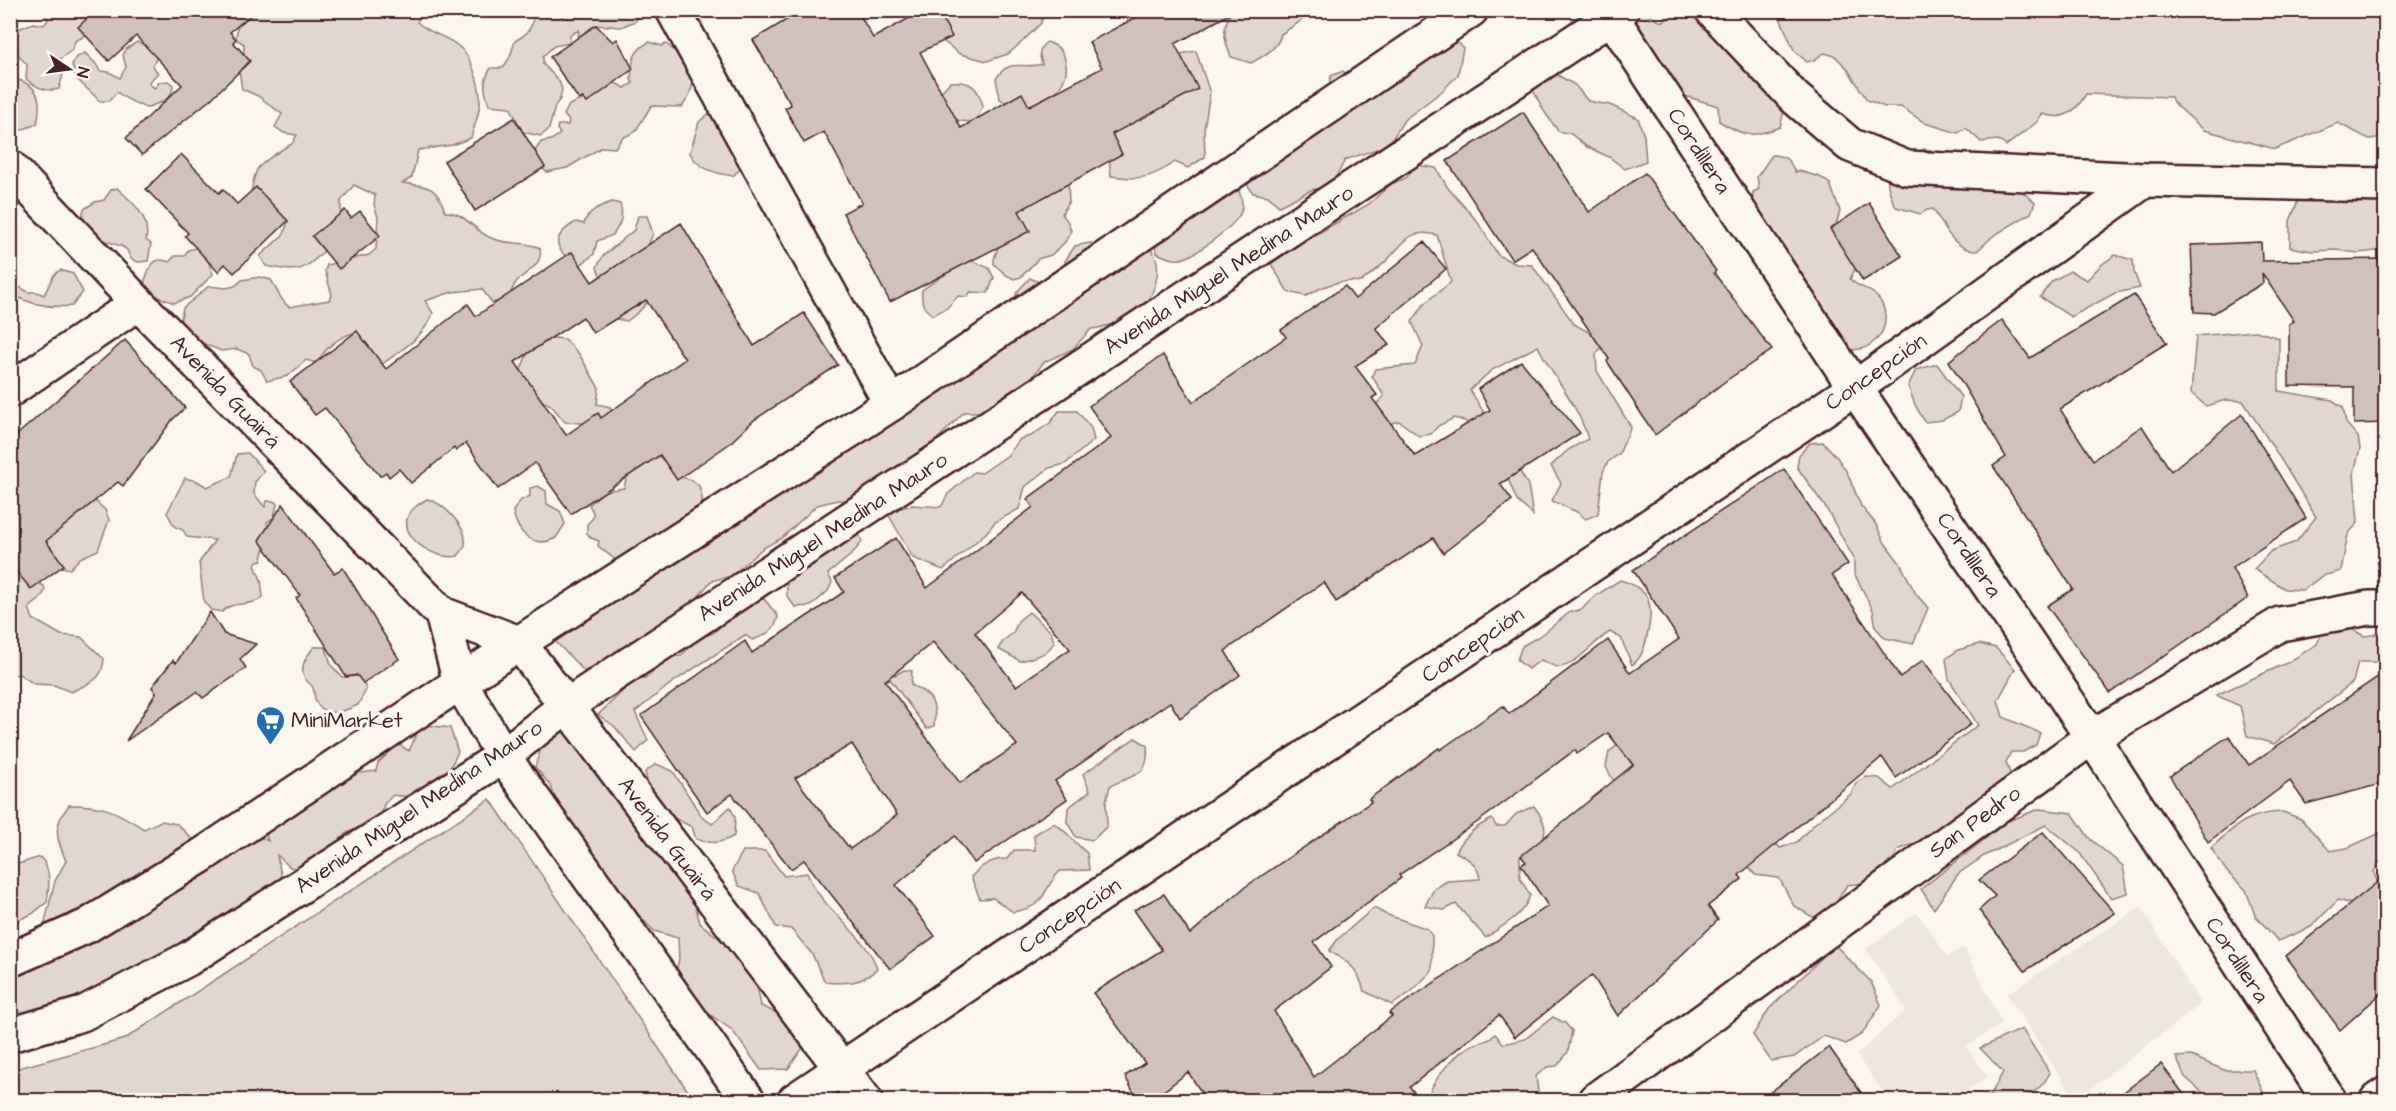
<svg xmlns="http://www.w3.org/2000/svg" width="2396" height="1111" font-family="'Architects Daughter',sans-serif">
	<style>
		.built { fill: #eee7de }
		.green { fill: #e2d7d0; stroke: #967b7e; stroke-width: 1.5 }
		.building { fill: #cfc2bc; stroke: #4a1f2b; stroke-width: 1.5; fill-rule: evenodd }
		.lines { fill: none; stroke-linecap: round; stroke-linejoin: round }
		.street-casing { stroke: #4a1f2b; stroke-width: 38 }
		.street { stroke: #fbf7ec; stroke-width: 33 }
		.labels { text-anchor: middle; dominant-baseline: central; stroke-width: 6; stroke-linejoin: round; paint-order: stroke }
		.street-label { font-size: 22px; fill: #4a1f2b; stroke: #fbf7ec }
		.poi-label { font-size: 22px; fill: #4a1f2b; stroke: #fbf7ec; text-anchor: start }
	</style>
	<rect width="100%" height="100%" fill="#fbf7ec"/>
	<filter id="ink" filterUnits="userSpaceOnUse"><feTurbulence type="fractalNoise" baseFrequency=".0167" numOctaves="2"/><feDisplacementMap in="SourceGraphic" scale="12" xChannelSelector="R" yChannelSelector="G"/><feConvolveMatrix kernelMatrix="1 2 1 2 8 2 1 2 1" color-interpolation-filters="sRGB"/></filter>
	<g filter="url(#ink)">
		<g class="built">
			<polygon points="2141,907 2201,1004 2076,1100 2007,994"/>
			<polygon points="1917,912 1948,957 1964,947 2002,1023 1966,1047 1988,1076 1954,1100 1889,1100 1856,1055 1906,1010 1866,949"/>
		</g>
		<g class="green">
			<path d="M1627,10L1647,11C1666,32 1664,15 1684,11C1693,9 1704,11 1713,11L1785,107L1780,127C1751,138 1745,137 1719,121L1718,106L1672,92Z"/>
			<path d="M46,11H90L87,14L83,37L75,41L72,50L56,62L64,70L59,89C47,92 35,87 26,79L27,64C15,55 14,44 16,30L33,23L44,25L48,20L45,14Z"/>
			<path d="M244,11H423L417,22C430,34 444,35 457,45C472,56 480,84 480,101C480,113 474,126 471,138L452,145L418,150L412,177L403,183C428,186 438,186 445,212C463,211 474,230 489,237C505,246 524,240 540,248C543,266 528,270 517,281C513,286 511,293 508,299L492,303L482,289L452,292L425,301L433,313C424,337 402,350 382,364L357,332C339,336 326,347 317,363L306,360L288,376L267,381L261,370L253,366L249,354L237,349L221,351L195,340L180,321L183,308L209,286L226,288L235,286L242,280L260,277L271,280C278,291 279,299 289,307L329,300L332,295L325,271L327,265L369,255L376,249L378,217L374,205L375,195L354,185L341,201V214L326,226L324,251C301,275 296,271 266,266L260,256L284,234L288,221L255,188L251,192C253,184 254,172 259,167C265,161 284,147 292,144L297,135L284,133L275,127L282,114L258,96L242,89L238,64L244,55V44L236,39L237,27L244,21Z"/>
			<path d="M532,11H560L562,17C570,21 586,16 591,11H677L656,17L645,11L635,21L621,27L596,25L578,37L579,30L570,35V43L554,46L543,56V64L559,81L562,89L560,99L555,106L549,129L541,136L523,132L510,107L489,105C484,90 482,82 491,68H503L510,57L515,41C528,34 535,26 532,11Z"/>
			<polygon points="936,11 1044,11 1041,23 1023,41 1008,54 987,61 960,54 943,41"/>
			<path d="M1232,11H1312L1298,23L1281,34C1278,49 1263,56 1251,63L1231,57C1224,39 1221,28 1232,11Z"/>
			<path d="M1777,11H2385V137L2369,139L2338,123L2275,149L2204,130L2173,102L2171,97L2086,94C2075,113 2064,121 2042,114L2037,122L2006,146L1998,140L1981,142L1966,128L1958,133L1925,123L1901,107H1885L1867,100L1847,68L1835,56L1824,53L1814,60L1807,62L1794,50Z"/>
			<polygon points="1427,19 1445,28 1463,48 1458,75 1441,92 1404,120 1393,138 1382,147 1345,160 1336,177 1322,188 1311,190 1279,206 1268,196 1253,193 1247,184 1246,175 1328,96 1331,76 1343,71 1353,80 1407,37 1413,26"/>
			<path d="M137,42L150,47L157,56L153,66L158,73L149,82L150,85L155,88L159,82L168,81L173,85C173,101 158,103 146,108C135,103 126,100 117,92L109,101H99C87,85 76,86 72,64L77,57L85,53L96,64L100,71L109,72L120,78L126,67L123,55L126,49Z"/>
			<path d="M649,42L662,46L665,43C679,53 686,67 694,81L688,98L682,107L651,106L635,132L622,138L615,148L602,147L567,168L547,172L540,167L535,151L541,142L551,140L560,134L557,129L558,125H568L569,121L564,115L569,105L581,100H590L604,87L615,83L625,88L633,83L631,80C632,62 632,51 649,42Z"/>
			<path d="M1047,42C1059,46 1064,52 1066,64C1071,95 1023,117 1000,99L996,79C1009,57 1022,70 1042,64C1039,54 1038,48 1047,42Z"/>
			<path d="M1196,51L1210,93L1204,129L1205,157L1188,168L1175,162C1151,179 1139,180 1111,176L1105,120L1180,54Z"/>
			<polygon points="1554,73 1575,85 1588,101 1610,105 1638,118 1644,136 1646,161 1625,169 1609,157 1587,147 1571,134 1558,131 1544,111 1531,86"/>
			<path d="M19,80C42,88 41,104 37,124L11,134V85Z"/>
			<path d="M950,82C971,80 978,87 983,106L976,120L971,122L960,121L947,115L937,96Z"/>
			<path d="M713,110L748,146L740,169L733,176C717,174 697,168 690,153L699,122Z"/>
			<path d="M1905,148L1914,153L1924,149L1931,150L1933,157L2019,189L2035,202L2031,213L1993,236L1977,251C1953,250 1944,226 1933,209L1927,210L1921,214L1896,207C1882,181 1887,173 1902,150Z"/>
			<path d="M1772,155C1786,156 1789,159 1795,172L1799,171L1820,177L1830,184L1840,211L1836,225L1857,265L1850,279C1857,287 1866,287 1874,294C1888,305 1889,328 1876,340C1867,349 1857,351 1846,349L1752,207L1753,192L1759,189L1757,177Z"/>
			<path d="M1416,165L1436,168L1448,188L1477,221L1498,255L1516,264L1532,265L1574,324L1597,337L1612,334L1596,354L1597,371L1631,427L1619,454L1608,462L1603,472L1598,514L1586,519L1577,512L1552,501L1561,483L1551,466L1568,450L1588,439C1579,406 1553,377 1538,346L1492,370L1470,390L1528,485L1533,515L1517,501L1509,481L1465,421L1454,418L1438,426L1431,434L1419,436L1399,421L1385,425L1369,412L1384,396L1372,376L1375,369L1415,365L1423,346L1412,322L1425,303L1451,282L1437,235C1410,229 1407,239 1390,257C1382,266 1371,274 1361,282C1339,279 1325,285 1306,296L1288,292L1271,264L1303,242L1369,204L1391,184L1406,178Z"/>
			<polygon points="1068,183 1069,201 1062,214 1068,222 1071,231 1065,242 1051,255 1038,259 1021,277 1014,279 1006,275 994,264 994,259 1012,208"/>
			<path d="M1235,183C1240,192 1245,204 1240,214C1234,226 1193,258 1180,259C1172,260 1165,257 1157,253L1152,235Z"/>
			<path d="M117,188C133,202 151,218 146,240L151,244L148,261L138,262L131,259L127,250L123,247L93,236L82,217L84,209L95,202L104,200L111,190Z"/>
			<polygon points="2385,195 2385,250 2358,253 2336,250 2312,251 2290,247 2290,221 2298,201 2316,198"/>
			<path d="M612,202L620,204C624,216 620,225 613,235L597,241L594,254L579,266C555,251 548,238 576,222L584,224C587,211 600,206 612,202Z"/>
			<path d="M638,216H647L653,234C634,271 678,285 627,321L616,319L597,267L603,256L634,230Z"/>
			<path d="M1090,243C1101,246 1111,246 1122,245C1128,245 1136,243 1141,244C1169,252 1156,295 1142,309C1133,318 1104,328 1091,329L1073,349L1044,362L1029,381L1019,389L1008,393L998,403L983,412H964C946,430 928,452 905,463L897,480L870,500H838L817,505L782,538L763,548L731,576L711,581L685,613L659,624L634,641L619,656L600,667L584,671L555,641L561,621L852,411L862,401L879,402L1013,305L1017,292L1030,278L1047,286L1066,276L1065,261L1075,246Z"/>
			<path d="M196,248L206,255L213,274L190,297L174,303L154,295L143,286C148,272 151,254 169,262L175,256H184L188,250Z"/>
			<polygon points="2115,255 2133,260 2134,272 2140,288 2115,293 2071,317 2040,297 2052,281 2070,271 2087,280 2101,265"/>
			<path d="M972,261L989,268L994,278L988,293L970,292L968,297L958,296L947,308L933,315C922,308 921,301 922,290L962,263Z"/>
			<path d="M60,270L73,274L83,292L72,306C51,308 29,304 11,294V282L28,292H37L44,295L54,275Z"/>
			<polygon points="2256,331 2279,338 2279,391 2332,400 2343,407 2346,423 2358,437 2360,448 2354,473 2358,523 2348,534 2341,571 2322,576 2303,590 2285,589 2254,569 2271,551 2296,542 2316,517 2275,450 2243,401 2226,400 2206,406 2191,393 2196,336"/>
			<polygon points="542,337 565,339 579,354 599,388 597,404 610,407 613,419 588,427 583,423 565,422 551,405 542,401 519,374 528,352"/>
			<polygon points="1937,364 1961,397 1958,412 1942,420 1925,422 1915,405 1908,386 1916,370"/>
			<polygon points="1059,411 1077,411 1091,428 1094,440 1065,464 1049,468 1025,487 1019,509 995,522 986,533 943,570 913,558 887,512 912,505 941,507 948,494 974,472 982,473 1008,455 1020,439 1031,436 1050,423"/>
			<polygon points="1823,442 1836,456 1847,472 1861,506 1875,523 1885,543 1900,563 1916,594 1928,608 1913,644 1885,638 1876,628 1873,610 1854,573 1854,559 1826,508 1797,467 1799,455 1810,443"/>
			<polygon points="654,452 682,477 692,480 699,486 702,497 703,512 617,561 598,546 599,541 591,538 587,533 587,524 593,518 593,512 589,505 604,491 624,488 628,470"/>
			<path d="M248,453L264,471L255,482L254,494L265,507L267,501H274L277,504L274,517L267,522L268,530L262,560L257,561L255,565L261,580L263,597C251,608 233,599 222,612L211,610L204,602L199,563L215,540L187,537L183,530L175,527L167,513L185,478L197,481L207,487L231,477L237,454Z"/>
			<path d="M538,486L546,491L547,504L560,511L565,524L556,538C534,549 517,534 513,511L521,500L530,496V488Z"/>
			<polygon points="91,497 105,510 109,520 98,550 80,558 70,569 61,567 44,548 46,540 67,524 68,518"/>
			<path d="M427,499C442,502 468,527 465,544C465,548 460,553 458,556C439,561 402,541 407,519C410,509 419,504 427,499Z"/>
			<polygon points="858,530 862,542 851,555 828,574 832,582 828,591 811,606 795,607 787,596 787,578"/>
			<path d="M11,568L44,586L45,591L39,600L29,608L33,619L61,635L81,637L104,659C102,682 90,682 71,692L54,685L34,684L19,674L11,676Z"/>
			<path d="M1620,580C1652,589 1654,606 1647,636C1645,647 1641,659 1632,665L1621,638L1610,632C1595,640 1575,667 1559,667C1553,667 1546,662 1541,660L1528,669L1517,660L1522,646L1543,634L1570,612L1581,610L1595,596Z"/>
			<path d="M760,594L778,616C776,630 765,636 752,640L745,635L673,682L635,712L648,740L636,752L614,726L598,715L630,684L649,676L667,657L681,656L698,638L713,633L748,601Z"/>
			<path d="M1029,612L1051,632L1054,642C1047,656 1034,657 1020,661L998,649L1004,640L1013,633L1018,621Z"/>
			<polygon points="2343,624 2364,636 2385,633 2385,662 2358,662 2353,682 2274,744 2247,736 2240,706 2216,695 2289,662 2317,644 2325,626"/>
			<polygon points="1979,644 1996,648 2015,669 1998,700 2003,717 2040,733 2036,745 2023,752 2011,752 2006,762 2011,776 1940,833 1898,850 1891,865 1877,882 1847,885 1833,906 1816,919 1794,906 1779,878 1755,875 1740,855 1762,827 1780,848 1797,842 1814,824 1851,794 1857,782 1866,777 1879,778 1893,789 1978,725 1949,679 1946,659 1958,650"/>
			<path d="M314,647H326L331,665L342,677L362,676L366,690L358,705C345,711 324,719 316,702C314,697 315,693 313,688C312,685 309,683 307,681C297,669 306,657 314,647Z"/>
			<path d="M890,668L895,675L904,670L912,671L911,685C932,694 937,703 934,726L927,729L890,679L876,686Z"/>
			<polygon points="1656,715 1628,785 1613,780 1606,767 1609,752"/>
			<polygon points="550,719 570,729 609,793 647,806 692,892 700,923 738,954 756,980 761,1006 788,1018 804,1046 788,1069 761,1070 732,1030 703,1010 670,997 679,959 678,938 654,931 625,901 560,814 551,786 535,767"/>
			<path d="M426,725L450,728L458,752L446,776C438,778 436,782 430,787C419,796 407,798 393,795L385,803L378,818L345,834L336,851L306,871L290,867L277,855L283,885L235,916L11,1048V961L44,926L55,881L66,861C56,836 52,827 69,805C105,805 114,810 144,829L161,821L177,824L218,864L253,834L268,841L266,836L271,825L350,772L361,773L376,771L378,763L398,744L409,751L417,733Z"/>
			<path d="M1135,738L1147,745C1150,777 1134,774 1110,786L1106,802L1107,826L1093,840L1076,837L1067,822L1068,808L1090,791L1083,774Z"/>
			<path d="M656,764L673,771L702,817L712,824L730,807L735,817L734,836C720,844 711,844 696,839L692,827L668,815L662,803L651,799L645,772Z"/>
			<polygon points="490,799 694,1100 11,1100 11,1070 125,1039"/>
			<path d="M1534,806C1554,832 1545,842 1520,857V878L1530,895C1524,916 1502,925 1486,938L1456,904L1444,910L1425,906L1434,889L1447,881L1480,879C1478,864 1469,859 1456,852C1465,835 1475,827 1492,819L1496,826H1505L1516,814Z"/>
			<polygon points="2039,809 2072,813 2090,839 2123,866 2128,893 2111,898 2079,852 2046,825 1984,856 1958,874 1934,909 1921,889 2008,821"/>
			<path d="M2283,812L2301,819L2330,851L2347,848L2385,831V860L2379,862L2374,872L2385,906V956L2355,905L2338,900L2311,927L2278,941L2255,915L2246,890L2227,872L2211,848C2236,825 2248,813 2283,812Z"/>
			<path d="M1053,823C1066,829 1075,844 1087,853L1089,870L1060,871C1039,893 1049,906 1013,912L993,898L980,899L971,877C981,866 990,859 1007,859L1014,850H1035L1034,835Z"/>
			<path d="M743,851H765L784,876L807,873C820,909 866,934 877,968C864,984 844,984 825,982L812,954L791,929L776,927L759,893L739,886L732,871Z"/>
			<path d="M40,857C52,869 49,887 47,902L32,914L11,923V870L15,865Z"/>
			<path d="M1374,908L1385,914L1428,929L1432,936V971L1411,992L1392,1005L1364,991C1358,968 1349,962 1329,951L1338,939Z"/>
			<polygon points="1835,945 1871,982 1881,1005 1862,1034 1846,1044 1824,1036 1794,1057 1771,1061 1753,1035 1769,1009"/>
			<path d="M1553,1017L1565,1023L1572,1031L1568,1052L1557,1066L1547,1067L1536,1076L1539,1100H1427C1432,1080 1452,1057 1470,1046C1479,1041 1489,1043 1495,1034L1504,1044L1525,1039Z"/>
			<path d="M2022,1029L2050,1073C2034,1103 2011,1101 1981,1100L1990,1096L2003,1072L1980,1048Z"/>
			<polygon points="2191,1056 2224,1070 2253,1070 2264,1094 2261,1100 2211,1100 2185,1077 2176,1057"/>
		</g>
		<g class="building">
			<polygon points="96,10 257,10 230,32 236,39 233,42 250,61 211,99 142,155 126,138 182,85 136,36 109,61 78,27"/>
			<polygon points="803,10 857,10 873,38 924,10 938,10 952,37 920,52 961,128 1022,93 1029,106 1102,68 1089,42 1150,10 1237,10 1175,44 1198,89 1112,134 1122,154 1019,211 1030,231 890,302 843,213 862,203 824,132 804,143 785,108 791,105 753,40"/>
			<polygon points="596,25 613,42 617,39 633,69 587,103 583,98 579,100 550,57"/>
			<polygon points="1523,112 1589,212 1645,173 1716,271 1714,273 1772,350 1727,380 1655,435 1607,361 1609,359 1532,247 1512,260 1447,161"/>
			<polygon points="514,118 545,167 475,211 444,161"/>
			<polygon points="181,154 219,193 223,189 237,204 256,187 288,221 234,273 225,264 218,272 185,236 188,233 146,189"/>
			<polygon points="1869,203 1902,256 1863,281 1830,229"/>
			<polygon points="345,210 351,218 360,211 380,236 339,269 312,236"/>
			<path d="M681,223L754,346L804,313L838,365L754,420L729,444L677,480L660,455L571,514L535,463L498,489L466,443L456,451L454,448L411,483L399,469L389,477L386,472L380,476L325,408L315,415L290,382L357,331L386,369L468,304L476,316L572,252L592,282ZM646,300L685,359L601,418L598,413L566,435L515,362L583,317L593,333Z"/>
			<path d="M1424,242L1446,269L1376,328L1389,345L1355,366L1377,395L1372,398L1415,456L1490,410L1478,389L1521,361L1580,433L1500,484L1512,500L1443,553L1433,538L1336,602L1324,582L1225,651L1240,675L1180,718L1170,702L1055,781L1067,799L974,863L955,836L896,885L935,936L890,969L804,860L791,869L732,794L707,812L641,716L745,641L752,653L844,592L835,578L896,538L927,588L1033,507L1027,499L1111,438L1089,406L1163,355L1193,402L1286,337L1281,330L1345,286L1355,299ZM1022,593L1070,649L1016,686L975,633ZM933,642L1017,745L960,783L885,681ZM852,744L897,815L850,849L795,778Z"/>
			<polygon points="2261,242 2262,261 2385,259 2385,423 2354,424 2354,387 2289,386 2289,324 2294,321 2262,273 2263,283 2214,313 2194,312 2191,245"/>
			<polygon points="2134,295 2167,343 2060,409 2093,460 2142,426 2171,471 2242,414 2306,518 2232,568 2248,598 2110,693 2047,606 2073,589 1993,466 2006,457 1949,361 2002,320 2030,358"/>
			<polygon points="125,340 185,408 173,419 123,486 118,482 46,541 64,565 31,589 10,564 10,441"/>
			<path d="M1784,469L1848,564L1832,575L1900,677L1923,660L1971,724L1896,778L1882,757L1739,875L1742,879L1708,906L1718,920L1618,1016L1592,975L1515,1037L1499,1015L1410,1087L1420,1101H1207L1188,1072L1151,1101H1138L1125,1076L1145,1063L1093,993L1162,950L1134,910L1164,894L1190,934L1245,887L1371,802L1369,799L1439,748L1440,750L1503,706L1509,714L1608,640L1630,673L1679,639L1633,570ZM1608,733L1633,765L1521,856L1526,862L1521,865L1548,906L1389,1013L1392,1016L1314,1077L1274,1011L1331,967L1314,942L1401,878L1399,875L1479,821L1575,750L1577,754Z"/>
			<polygon points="283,504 334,573 343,568 399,659 363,683 357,675 346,677 296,598 300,595 259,540"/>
			<polygon points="210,612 224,634 256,644 240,659 246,668 203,698 197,692 126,741 156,693 152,687 173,660 176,663"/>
			<polygon points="2385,672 2385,783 2306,804 2290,781 2208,842 2170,776 2229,736 2249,765"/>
			<polygon points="2043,832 2115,913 2025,971 1979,910 1995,896 1979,880"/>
			<polygon points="2385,876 2385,990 2340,1030 2286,956"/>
			<polygon points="1829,1047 1867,1101 1759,1101"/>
			<polygon points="2161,1064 2189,1101 2112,1101"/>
		</g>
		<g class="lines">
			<defs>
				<g id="street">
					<polyline points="673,10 891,404"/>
					<polyline points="1607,10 1855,388 2092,737 2329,1100"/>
					<polyline points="1712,10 1795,98 1850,145 1907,168 2145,180 2386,185"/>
					<polyline points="10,167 138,303 442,614 519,643 865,1100"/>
					<polyline points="10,390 138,303"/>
					<polyline points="442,614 460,682 503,756 748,1100"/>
					<polyline points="10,960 87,926 201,856 519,643 891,404 1471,10"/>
					<polyline points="10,1035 82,1014 188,959 503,756 566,706 1622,10"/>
					<polyline points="795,1100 1855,388 2145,180"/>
					<polyline points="1595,1100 2092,737 2280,624 2369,608 2386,608"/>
					<polyline points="2377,1100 2386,1094"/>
				</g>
			</defs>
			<use href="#street" class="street-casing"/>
			<use href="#street" class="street"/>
		</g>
	</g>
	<defs>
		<symbol id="supermarket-pin" viewBox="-11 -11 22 30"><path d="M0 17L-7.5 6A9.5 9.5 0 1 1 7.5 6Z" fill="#1f6fb2" stroke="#fbf7ec"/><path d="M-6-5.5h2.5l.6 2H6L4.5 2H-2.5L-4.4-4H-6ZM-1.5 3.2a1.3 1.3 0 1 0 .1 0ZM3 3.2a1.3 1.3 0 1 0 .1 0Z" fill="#fff"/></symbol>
	</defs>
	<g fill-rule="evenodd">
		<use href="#supermarket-pin" x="254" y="704" width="33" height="45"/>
	</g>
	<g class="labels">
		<g class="street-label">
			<text transform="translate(1699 151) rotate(57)">Cordillera</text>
			<text transform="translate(1229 270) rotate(-33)">Avenida Miguel Medina Mauro</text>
			<text transform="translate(1876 372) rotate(-35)">Concepción</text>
			<text transform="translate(225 392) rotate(46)">Avenida Guairá</text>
			<text transform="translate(823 537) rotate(-33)">Avenida Miguel Medina Mauro</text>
			<text transform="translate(1969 555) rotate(56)">Cordillera</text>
			<text transform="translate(1473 645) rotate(-34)">Concepción</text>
			<text transform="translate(419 807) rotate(-34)">Avenida Miguel Medina Mauro</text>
			<text transform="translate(1975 822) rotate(-36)">San Pedro</text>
			<text transform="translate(667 839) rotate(53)">Avenida Guairá</text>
			<text transform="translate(1070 916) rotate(-34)">Concepción</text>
			<text transform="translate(2237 960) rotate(57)">Cordillera</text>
		</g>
		<g class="poi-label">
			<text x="291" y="720">MiniMarket</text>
		</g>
	</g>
	<rect width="2396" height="1111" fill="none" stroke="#fbf7ec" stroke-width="36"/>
	<rect x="18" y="18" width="2360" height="1075" fill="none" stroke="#4a1f2b" stroke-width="2" filter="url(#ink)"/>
	<g transform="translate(69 69) rotate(103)" stroke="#fbf7ec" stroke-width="4.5" paint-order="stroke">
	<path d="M0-4.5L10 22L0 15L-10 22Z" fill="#4a1f2b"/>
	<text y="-9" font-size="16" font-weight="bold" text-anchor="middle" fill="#4a1f2b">N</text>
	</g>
</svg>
